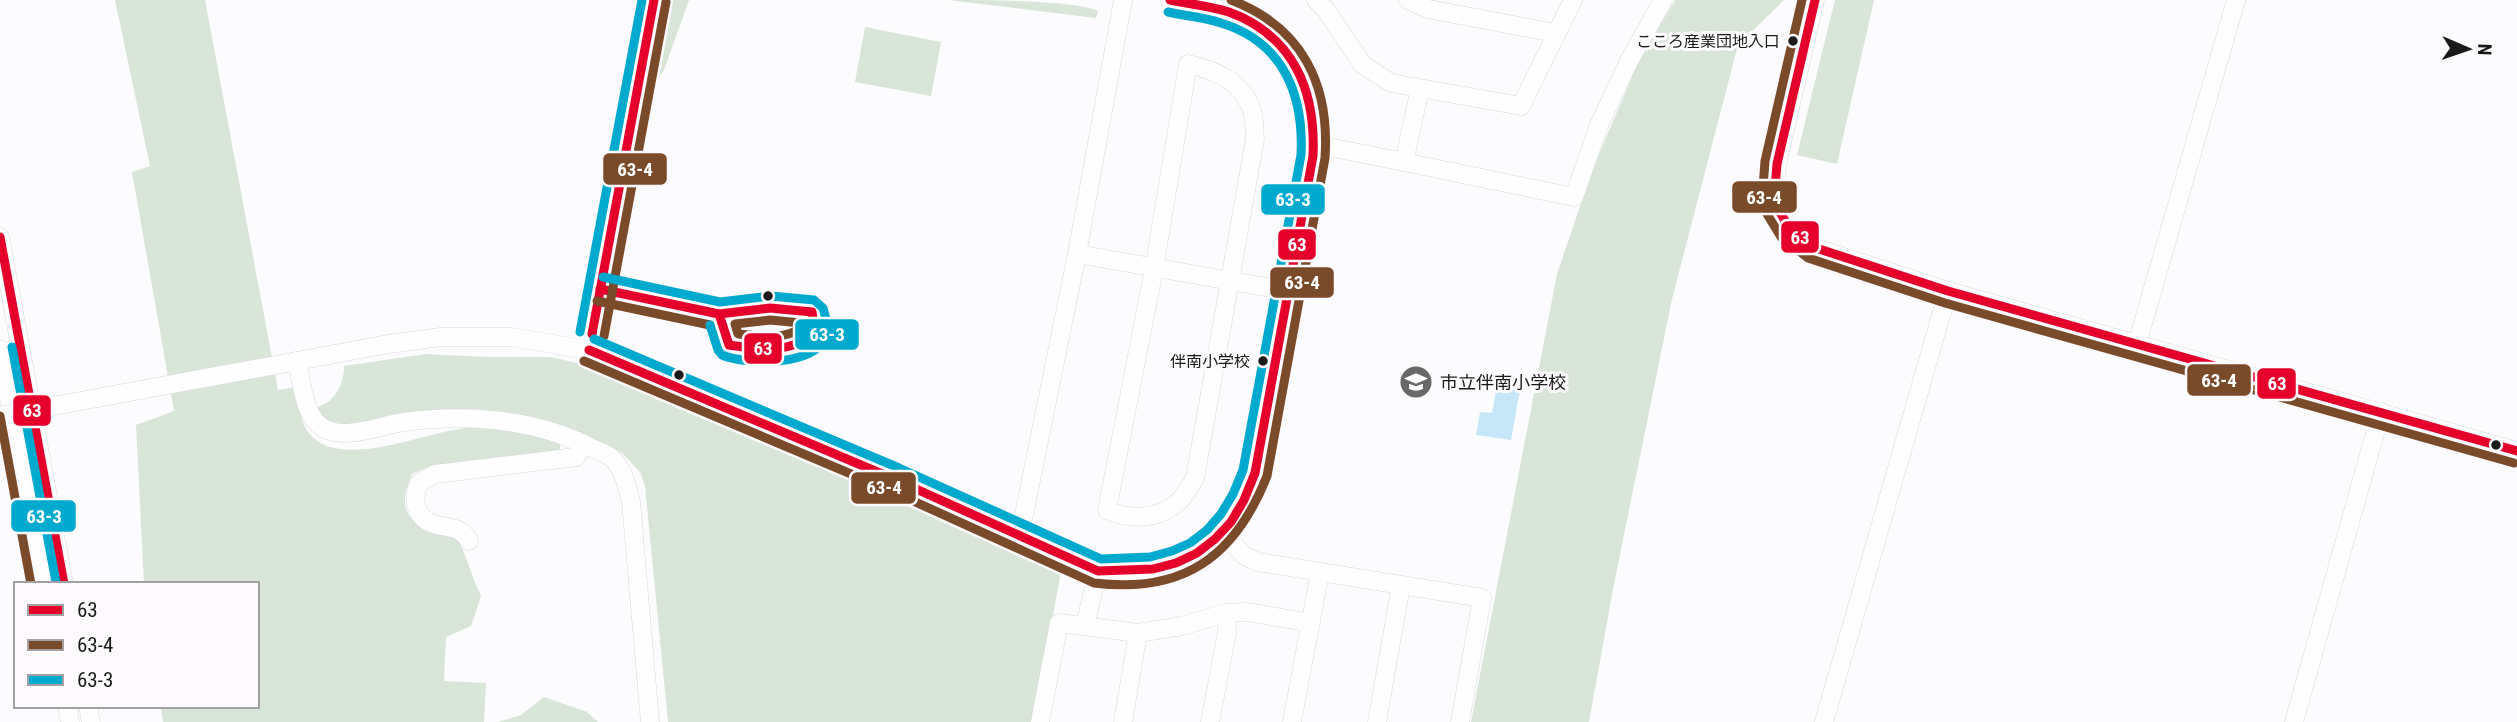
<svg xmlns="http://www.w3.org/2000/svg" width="2517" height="722" font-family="'Roboto Condensed','Noto Sans JP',sans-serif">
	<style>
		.green { fill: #d9e5d8 }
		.water { fill: #c5e7f7 }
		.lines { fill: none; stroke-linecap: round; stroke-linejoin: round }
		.minor-casing { stroke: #d9d8da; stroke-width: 19 }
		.minor { stroke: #fffeff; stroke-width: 18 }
		.minor-bridge-casing { stroke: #d9d8da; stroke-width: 19; stroke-linecap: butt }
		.minor-bridge { stroke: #fffeff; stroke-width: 18 }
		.bus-1-casing { stroke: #fdfafe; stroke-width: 14 }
		.bus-2-casing { stroke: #fdfafe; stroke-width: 14 }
		.bus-3-casing { stroke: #fdfafe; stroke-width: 14 }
		.bus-1 { stroke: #e4002b; stroke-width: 9 }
		.bus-2 { stroke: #7a4b2a; stroke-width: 9 }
		.bus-3 { stroke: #00a9ce; stroke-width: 9 }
		.bus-dot { fill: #1b1a1b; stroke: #fdfafe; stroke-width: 2.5 }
		.labels { text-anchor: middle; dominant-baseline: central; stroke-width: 6; stroke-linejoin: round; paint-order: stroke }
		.bus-label { font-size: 16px; fill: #1b1a1b; stroke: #fdfafe; text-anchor: end }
		.poi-label { font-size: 18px; fill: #1b1a1b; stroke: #fdfafe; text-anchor: start }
		.line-badge { stroke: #fdfafe; stroke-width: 2.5 }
		.badge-label { font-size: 19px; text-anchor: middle; font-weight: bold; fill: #fff }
	</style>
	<rect width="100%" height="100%" fill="#fcfbfd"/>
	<g class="green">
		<path d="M115,0H205L278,390L297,387C299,400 300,419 306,429C335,476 428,429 470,428C495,428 537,433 560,444V452L544,456L432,465L412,474C392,519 417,528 456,536C467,555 471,576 481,596L471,626L446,637L444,681L486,683L484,722H163L161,706H257V584H144L136,425L174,411L132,172L150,166Z"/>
		<polygon points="669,0 689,0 664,70 651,91"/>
		<path d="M948,0C980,0 1075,0 1098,11L1096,18Z"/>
		<polygon points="1675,0 1784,0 1738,45 1672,299 1613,589 1589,722 1471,722 1557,274 1593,168 1638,63"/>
		<polygon points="1835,0 1874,0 1837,164 1797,155"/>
		<polygon points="865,27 941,42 931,96 855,82"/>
		<path d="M426,354L486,357H550L582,364L655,389L1059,569L1061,572L1033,722H668L645,486L640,472L622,453L593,440L523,418L331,425L314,408C334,404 344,386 344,366Z"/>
		<polygon points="544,697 587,712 598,722 498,722 521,715"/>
	</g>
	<polygon class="water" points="1498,380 1521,384 1511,440 1476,435 1480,412 1492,413"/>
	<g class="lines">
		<defs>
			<g id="minor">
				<polyline points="1316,0 1326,10 1363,65 1391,83 1521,106 1573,0"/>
				<polyline points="1408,0 1428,9 1555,33"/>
				<polyline points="1815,0 1777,164 1775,188 1778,209 1790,229 1813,247 1948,291 2517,451"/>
				<path d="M1188,64C1214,70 1243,81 1252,111C1255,119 1254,130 1255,139L1195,478C1190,486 1185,496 1178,502C1158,520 1130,520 1107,510L1154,269Z"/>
				<polyline points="1315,147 1329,147 1404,162 1574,197 1599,125 1629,61 1663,0"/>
				<polyline points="1404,162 1420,89"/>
				<polyline points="0,237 64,584"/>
				<polyline points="1077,254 1289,291"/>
				<polyline points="2137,344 2236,0"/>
				<polyline points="0,349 44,584"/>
				<polyline points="589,350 654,0"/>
				<path d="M297,361C302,381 303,418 325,429C347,440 381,425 404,422C465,414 532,418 588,446C595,450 606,453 612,458C624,470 627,487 631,502L650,722"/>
				<path d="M276,365L388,344L441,337H511L589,350L894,479L1098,571C1178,577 1229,550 1255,473L1316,138C1314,82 1285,30 1229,12C1210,6 1190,4 1170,0"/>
				<polyline points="1223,533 1245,556 1258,562 1482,598 1460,722"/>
				<polyline points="1020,534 1077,254 1123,0"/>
				<path d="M469,541C459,523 445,530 429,522C414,515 413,496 419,483L435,474L576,457L583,443"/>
				<polyline points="1085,625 1098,571"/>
				<polyline points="67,706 70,722"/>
				<polyline points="88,706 91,722"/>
				<polyline points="1040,722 1059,623 1138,633 1182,626 1226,613 1248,612 1311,623"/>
				<polyline points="1123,722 1138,633"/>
				<polyline points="1210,722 1227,632 1226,613"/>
				<polyline points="1292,722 1320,572"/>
				<polyline points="1377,722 1401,585"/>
				<polyline points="1824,722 1948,291"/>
				<polyline points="2294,722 2381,412"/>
			</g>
		</defs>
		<use href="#minor" class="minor-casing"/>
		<use href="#minor" class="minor"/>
		<defs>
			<polyline id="minor-bridge" points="0,416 276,365"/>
		</defs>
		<use href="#minor-bridge" class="minor-bridge-casing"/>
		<use href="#minor-bridge" class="minor-bridge"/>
		<defs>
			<g id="bus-1">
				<polyline points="1815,0 1777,164 1775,188 1778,209 1790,229 1813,247 1948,291 2517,451"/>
				<polyline points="0,237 64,584"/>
				<polyline points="600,289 719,314"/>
				<path d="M770,308L812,312L815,331C793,355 758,349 729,345L719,314Z"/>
				<polyline points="592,334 654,0"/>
				<path d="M589,350L894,479L1098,571L1153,569L1176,563L1197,553L1215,539L1231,522L1244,500L1255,473L1313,156C1316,91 1294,36 1229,12C1210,6 1190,4 1170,0"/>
			</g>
			<g id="bus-2">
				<polyline points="1802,0 1765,161 1763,188 1767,214 1781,237 1808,258 1945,303 2514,463"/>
				<polyline points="597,301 710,325"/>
				<path d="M770,320L801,323L802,327C784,341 759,336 738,334L735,324Z"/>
				<polyline points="604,336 666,2"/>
				<path d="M584,361L889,490L1094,583C1183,594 1235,557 1267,476L1325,158C1330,84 1302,27 1231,0"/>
				<polyline points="0,416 31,584"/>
			</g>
			<g id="bus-3">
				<path d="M603,277L720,302L771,296L814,300L823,308C825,315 829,327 827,335C817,367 746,365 722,355L718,350L710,325"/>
				<polyline points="580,332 642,0"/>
				<path d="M594,339L899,468L1101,559L1150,557L1172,551L1190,543L1207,530L1221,514L1233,494L1243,470L1301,155C1304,94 1283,42 1221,23C1204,17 1185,16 1168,12"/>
				<polyline points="12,347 56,582"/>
			</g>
		</defs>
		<use href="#bus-1" class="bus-1-casing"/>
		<use href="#bus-2" class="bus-2-casing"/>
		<use href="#bus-3" class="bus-3-casing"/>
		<use href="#bus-1" class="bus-1"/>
		<use href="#bus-2" class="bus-2"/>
		<use href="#bus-3" class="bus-3"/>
	</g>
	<defs>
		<symbol id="school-disc" viewBox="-11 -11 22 22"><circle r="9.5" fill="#6a696a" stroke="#fdfafe"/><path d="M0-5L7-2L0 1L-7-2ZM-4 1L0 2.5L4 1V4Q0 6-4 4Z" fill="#fff"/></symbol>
	</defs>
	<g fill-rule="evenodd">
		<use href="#school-disc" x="1397" y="363" width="38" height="38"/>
	</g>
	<g class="bus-dot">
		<circle cx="1793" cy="41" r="6"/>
		<circle cx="768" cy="296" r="6"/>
		<circle cx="1263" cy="361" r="6"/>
		<circle cx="679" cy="375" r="6"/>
		<circle cx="2496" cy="445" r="6"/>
	</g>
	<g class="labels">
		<g class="bus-label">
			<text x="1780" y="41">こころ産業団地入口</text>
			<text x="1250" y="361">伴南小学校</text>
		</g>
		<g class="poi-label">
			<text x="1440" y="382">市立伴南小学校</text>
		</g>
	</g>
	<g class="line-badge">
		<rect x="602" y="152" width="66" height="34" rx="7" fill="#7a4b2a"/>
		<rect x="1731" y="180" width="67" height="34" rx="7" fill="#7a4b2a"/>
		<rect x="1260" y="183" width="66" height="33" rx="7" fill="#00a9ce"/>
		<rect x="1780" y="220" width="40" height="34" rx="7" fill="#e4002b"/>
		<rect x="1277" y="228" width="40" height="33" rx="7" fill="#e4002b"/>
		<rect x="1269" y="266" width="66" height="33" rx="7" fill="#7a4b2a"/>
		<rect x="794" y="318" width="66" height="33" rx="7" fill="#00a9ce"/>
		<rect x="743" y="332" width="40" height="33" rx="7" fill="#e4002b"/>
		<rect x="2186" y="363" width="66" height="34" rx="7" fill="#7a4b2a"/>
		<rect x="2256" y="367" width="41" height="33" rx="7" fill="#e4002b"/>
		<rect x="12" y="394" width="40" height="33" rx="7" fill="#e4002b"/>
		<rect x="850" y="471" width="67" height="34" rx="7" fill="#7a4b2a"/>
		<rect x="10" y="499" width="67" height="34" rx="7" fill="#00a9ce"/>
	</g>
	<g class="badge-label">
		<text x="635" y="176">63-4</text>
		<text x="1764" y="204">63-4</text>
		<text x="1293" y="206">63-3</text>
		<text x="1800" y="244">63</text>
		<text x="1297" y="251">63</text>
		<text x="1302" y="289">63-4</text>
		<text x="827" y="341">63-3</text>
		<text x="763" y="355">63</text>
		<text x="2219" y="387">63-4</text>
		<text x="2277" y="390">63</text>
		<text x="32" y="417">63</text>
		<text x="884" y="494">63-4</text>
		<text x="44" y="523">63-3</text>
	</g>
	<rect x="14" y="582" width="245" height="126" fill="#fdfafe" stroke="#a3a0a3" stroke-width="2"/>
	<rect x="28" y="605" width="35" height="10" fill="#e4002b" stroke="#a3a0a3" stroke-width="2"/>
	<text x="77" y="617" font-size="21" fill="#1b1a1b">63</text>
	<rect x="28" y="640" width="35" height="10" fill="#7a4b2a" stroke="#a3a0a3" stroke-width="2"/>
	<text x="77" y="652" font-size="21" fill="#1b1a1b">63-4</text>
	<rect x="28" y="675" width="35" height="10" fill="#00a9ce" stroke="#a3a0a3" stroke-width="2"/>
	<text x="77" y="687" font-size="21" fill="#1b1a1b">63-3</text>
	<g transform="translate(2468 49) rotate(92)" stroke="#fdfafe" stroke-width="5" paint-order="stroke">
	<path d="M0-5L12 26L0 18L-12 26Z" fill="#1b1a1b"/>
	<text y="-10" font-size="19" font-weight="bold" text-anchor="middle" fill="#1b1a1b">N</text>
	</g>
</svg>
